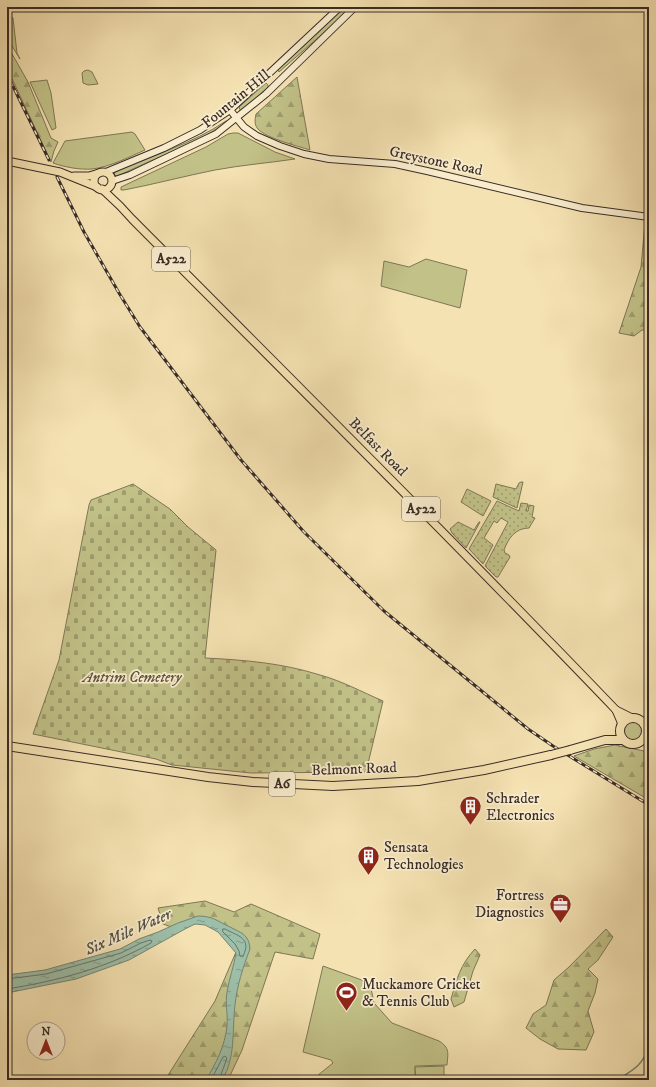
<svg xmlns="http://www.w3.org/2000/svg" width="656" height="1087" font-family="'IM FELL DW Pica',serif">
	<style>
		.grass { fill: #c2c288; stroke: #7e7757 }
		.forest { fill: url(#forest-firs); stroke: #7e7757 }
		.cemetery { fill: url(#cemetery-stones); stroke: #7e7757 }
		.garden { fill: url(#garden-dots); stroke: #7e7757 }
		.water { fill: url(#water-ripples); stroke: #758474 }
		.lines { fill: none; stroke-linecap: round; stroke-linejoin: round }
		.shore { stroke: #6b7567; stroke-width: 1 }
		.stream { stroke: #758474; stroke-width: 1.5 }
		.secondary-casing { stroke: #392c26; stroke-width: 8 }
		.primary-casing { stroke: #392c26; stroke-width: 9 }
		.highway-casing { stroke: #392c26; stroke-width: 10 }
		.secondary { stroke: #f8eccd; stroke-width: 6 }
		.primary { stroke: #f5e2b2; stroke-width: 7 }
		.highway { stroke: #f5e2b2; stroke-width: 8 }
		.rail-casing { stroke: #392c26; stroke-width: 3 }
		.rail { stroke: #f8eccd; stroke-width: 1.5; stroke-dasharray: 4.5; stroke-linecap: butt }
		.highway-bridge-casing { stroke: #392c26; stroke-width: 10; stroke-linecap: butt }
		.highway-bridge { stroke: #f5e2b2; stroke-width: 8 }
		.labels { text-anchor: middle; dominant-baseline: central; stroke-width: 3.5; stroke-linejoin: round; paint-order: stroke }
		.shield { fill: #f8eccd; stroke: #726658; stroke-width: 1 }
		.shield-label { font-size: 14px; font-weight: bold; fill: #392c26 }
		.street-label { font-size: 15px; fill: #392c26; stroke: #f8eccd }
		.park-label { font-size: 15px; font-style: italic; fill: #5b523e; stroke: #f8eccd }
		.poi-label { font-size: 15px; fill: #392c26; stroke: #f8eccd; text-anchor: start }
		.water-label { font-size: 16px; font-style: italic; fill: #525046; stroke: #f8eccd }
	</style>
	<defs>
		<pattern id="forest-firs" width="22" height="20" patternUnits="userSpaceOnUse"><rect width="22" height="20" fill="#c2c288"/><path d="M5 1l3.5 6h-7zM16 11l3.5 6h-7z" fill="#9f9e6f"/></pattern>
		<pattern id="cemetery-stones" width="16" height="16" patternUnits="userSpaceOnUse"><rect width="16" height="16" fill="#c2c288"/><path d="M2 7V4a2 2 0 0 1 4 0v3zM10 15v-3a2 2 0 0 1 4 0v3z" fill="#9f9e6f"/></pattern>
		<pattern id="garden-dots" width="8" height="8" patternUnits="userSpaceOnUse"><rect width="8" height="8" fill="#c2c288"/><path d="M2 2h.1M6 6h.1" fill="none" stroke="#9f9e6f" stroke-width="1.8" stroke-linecap="round"/></pattern>
		<pattern id="water-ripples" width="26" height="14" patternUnits="userSpaceOnUse"><rect width="26" height="14" fill="#9dbea8"/><path d="M2 4q2-2 4 0t4 0M15 11q2-2 4 0t4 0" fill="none" stroke="#819b89"/></pattern>
	</defs>
	<rect width="100%" height="100%" fill="#f5e2b2"/>
	<filter id="stains"><feTurbulence type="fractalNoise" baseFrequency=".005" numOctaves="4"/><feColorMatrix values="0 0 0 0 .2 0 0 0 0 .09 0 0 0 0 .02 0 0 0 .5 -.17"/></filter>
	<radialGradient id="worn" r=".72"><stop offset=".6" stop-color="#630" stop-opacity="0"/><stop offset="1" stop-color="#630" stop-opacity=".3"/></radialGradient>
	<g class="grass">
		<polygon points="344,7 351,7 344,15 279,72 278,70"/>
		<polygon points="11,17 13,18 17,53 20,59 7,38 7,18"/>
		<polygon points="88,70 92,72 98,84 88,85 83,83 82,73 84,71"/>
		<polygon points="47,80 51,93 56,128 52,130 30,82"/>
		<polygon points="266,83 268,85 268,87 243,110 240,110 239,107"/>
		<path d="M226,121H227V123L198,140L117,176L114,175L115,172C152,155 192,144 226,121Z"/>
		<path d="M132,132L135,134L145,150C129,157 110,167 92,169C80,170 64,167 53,163L65,141Z"/>
		<path d="M233,133H238L275,152L295,159C268,163 242,165 215,170C185,176 155,184 124,190H121V187L206,147L228,134Z"/>
		<polygon points="426,259 467,270 460,308 381,286 384,261 409,267"/>
		<circle cx="633" cy="731" r="9"/>
		<path d="M323,966L370,983L374,1003L392,1023L439,1041C450,1048 448,1053 447,1065L415,1066V1080H312L333,1063L331,1060L303,1052Z"/>
		<polygon points="444,1066 444,1080 416,1080 415,1067"/>
	</g>
	<g class="forest">
		<polygon points="7,45 28,82 51,138 58,142 54,151 51,162 7,68"/>
		<path d="M297,77L310,150C297,146 266,138 258,129C254,125 255,119 256,114Z"/>
		<polygon points="645,223 649,223 649,330 642,330 634,336 619,333 641,267"/>
		<polygon points="615,745 649,752 649,800 574,756 594,749"/>
		<polygon points="205,901 234,912 251,904 320,934 313,959 275,952 242,1050 228,1080 165,1080 215,1001 236,952 236,944 209,921 174,928 163,924 158,908"/>
		<polygon points="606,929 613,937 598,960 588,969 598,979 595,993 588,1011 594,1032 586,1050 558,1049 540,1039 526,1028 533,1014 546,1005 554,980 569,967"/>
		<path d="M475,949L480,955L473,971L464,1002L454,1007L451,999C457,979 460,965 475,949Z"/>
	</g>
	<path class="cemetery" d="M133,484L170,509L188,527L216,550L205,658C245,660 282,663 320,675C342,681 362,692 383,701L366,772L251,773L172,765L156,759L33,734L59,660L89,505L91,500Z"/>
	<g class="garden">
		<polygon points="521,482 523,482 517,508 493,497 496,484 516,489 519,483"/>
		<polygon points="467,489 491,501 483,516 461,502"/>
		<path d="M497,501L519,511L521,503L528,504L526,511H528L529,505L534,506L532,517L535,518L529,528C515,528 508,539 504,550L505,553L509,555L510,557L498,577H496L485,566L508,522L501,518L497,523L494,521L484,538L493,545L483,564L469,549Z"/>
		<polygon points="458,522 474,530 479,522 480,522 466,548 452,533 450,529"/>
	</g>
	<path class="water" d="M198,916C213,916 217,921 230,927C241,933 249,934 250,949C243,967 237,986 235,1005C232,1030 236,1058 222,1080H206C216,1063 225,1046 227,1026C228,1014 225,1003 227,992C229,979 234,966 236,953L218,932L205,925L195,924L185,929L129,960L76,979L7,993V975L45,970L120,949L139,939L158,932L178,923Z"/>
	<g class="lines">
		<g class="shore">
			<path d="M223,929H225C238,936 252,938 243,956H240L239,951L235,944L223,932Z"/>
			<path d="M7,979L46,974L121,953L141,943L150,940L152,941L151,943C107,968 57,981 7,989"/>
			<polyline points="211,1080 223,1057 225,1056 227,1058 219,1080"/>
		</g>
		<path class="stream" d="M617,1080C635,1069 642,1066 649,1046"/>
		<defs>
			<g id="secondary">
				<polyline points="230,110 244,127 257,136 280,146 304,154 329,159 395,164 427,171 582,208 649,217"/>
				<polyline points="106,172 164,148 200,130 230,110 340,7"/>
				<polyline points="112,181 130,175 216,134 266,94 355,7"/>
			</g>
			<g id="primary">
				<polyline points="7,161 60,172 97,187"/>
				<circle cx="103" cy="181" r="9"/>
				<polyline points="74,176 89,176 99,173"/>
				<path d="M102,189L120,206L132,219C294,382 457,544 616,710L622,724"/>
				<polyline points="616,710 632,718"/>
			</g>
			<g id="highway">
				<circle cx="633" cy="731" r="13"/>
				<polyline points="7,746 208,777 253,782 333,786 418,781 484,770 551,755"/>
				<polyline points="570,750 605,740 623,740"/>
			</g>
		</defs>
		<use href="#secondary" class="secondary-casing"/>
		<use href="#primary" class="primary-casing"/>
		<use href="#highway" class="highway-casing"/>
		<use href="#secondary" class="secondary"/>
		<use href="#primary" class="primary"/>
		<use href="#highway" class="highway"/>
		<defs>
			<g id="rail">
				<polyline points="7,74 49,160"/>
				<polyline points="57,177 84,232 119,293 140,327 241,460 304,532 384,611 528,729 553,746 649,805"/>
			</g>
		</defs>
		<use href="#rail" class="rail-casing"/>
		<use href="#rail" class="rail"/>
		<defs>
			<polyline id="highway-bridge" points="551,755 570,750"/>
		</defs>
		<use href="#highway-bridge" class="highway-bridge-casing"/>
		<use href="#highway-bridge" class="highway-bridge"/>
	</g>
	<defs>
		<symbol id="building-pin" viewBox="-11 -11 22 30"><path d="M0 17L-7.5 6A9.5 9.5 0 1 1 7.5 6Z" fill="#8f2418" stroke="#f8eccd"/><path d="M-4-6H4V6H1V3H-1V6H-4ZM-2.5-4.3h1.7v1.8h-1.7ZM.8-4.3h1.7v1.8H.8ZM-2.5-1h1.7V.8h-1.7ZM.8-1h1.7V.8H.8Z" fill="#fff"/></symbol>
		<symbol id="office-pin" viewBox="-11 -11 22 30"><path d="M0 17L-7.5 6A9.5 9.5 0 1 1 7.5 6Z" fill="#8f2418" stroke="#f8eccd"/><path d="M-6-3h4V-5.5h4V-3h4V5H-6ZM-1-4.5V-3h2v-1.5ZM-6 0V1H6V0Z" fill="#fff"/></symbol>
		<symbol id="stadium-pin" viewBox="-11 -11 22 30"><path d="M0 17L-7.5 6A9.5 9.5 0 1 1 7.5 6Z" fill="#8f2418" stroke="#f8eccd"/><path d="M0-5a6.5 5 0 1 0 0 10a6.5 5 0 1 0 0-10ZM-3.5-1.8h7v3.6h-7Z" fill="#fff"/></symbol>
	</defs>
	<g fill-rule="evenodd">
		<use href="#building-pin" x="458" y="794" width="25" height="34"/>
		<use href="#building-pin" x="356" y="844" width="25" height="34"/>
		<use href="#office-pin" x="548" y="892" width="25" height="34"/>
		<use href="#stadium-pin" x="334" y="980" width="25" height="34"/>
	</g>
	<g class="labels">
		<g class="shield">
			<rect x="152" y="247" width="38" height="24" rx="3"/>
			<rect x="402" y="497" width="38" height="24" rx="3"/>
			<rect x="269" y="772" width="26" height="24" rx="3"/>
		</g>
		<g class="shield-label">
			<text x="171" y="259">A522</text>
			<text x="421" y="509">A522</text>
			<text x="282" y="784">A6</text>
		</g>
		<g class="street-label">
			<text transform="translate(236 99) rotate(-39)">Fountain Hill</text>
			<text transform="translate(436 161) rotate(12)">Greystone Road</text>
			<text transform="translate(378 447) rotate(45)">Belfast Road</text>
			<text transform="translate(354 769) rotate(-2)">Belmont Road</text>
		</g>
		<g class="park-label">
			<text x="132" y="677">Antrim Cemetery</text>
		</g>
		<g class="poi-label">
			<text x="486" y="798">Schrader<tspan x="486" dy="17">Electronics</tspan></text>
			<text x="384" y="847">Sensata<tspan x="384" dy="17">Technologies</tspan></text>
			<text x="544" y="895" text-anchor="end">Fortress<tspan x="544" dy="17">Diagnostics</tspan></text>
			<text x="362" y="984">Muckamore Cricket<tspan x="362" dy="17">&amp; Tennis Club</tspan></text>
		</g>
		<g class="water-label">
			<text transform="translate(128 932) rotate(-24)">Six Mile Water</text>
		</g>
	</g>
	<rect width="656" height="1087" fill="none" stroke="#f5e2b2" stroke-width="24"/>
	<rect x="8" y="8" width="640" height="1071" fill="none" stroke="#392c26" stroke-width="2"/>
	<rect x="12" y="12" width="632" height="1063" fill="none" stroke="#392c26"/>
	<g transform="translate(46 1041)"><circle r="19" fill="#f8eccd" stroke="#ac9f8a"/>
	<path d="M0-3L7 15L0 10L-7 15Z" fill="#8f2418"/>
	<text y="-6" font-size="11" font-weight="bold" text-anchor="middle" fill="#392c26">N</text>
	</g>
	<rect width="100%" height="100%" filter="url(#stains)"/>
	<rect width="100%" height="100%" fill="url(#worn)"/>
</svg>
